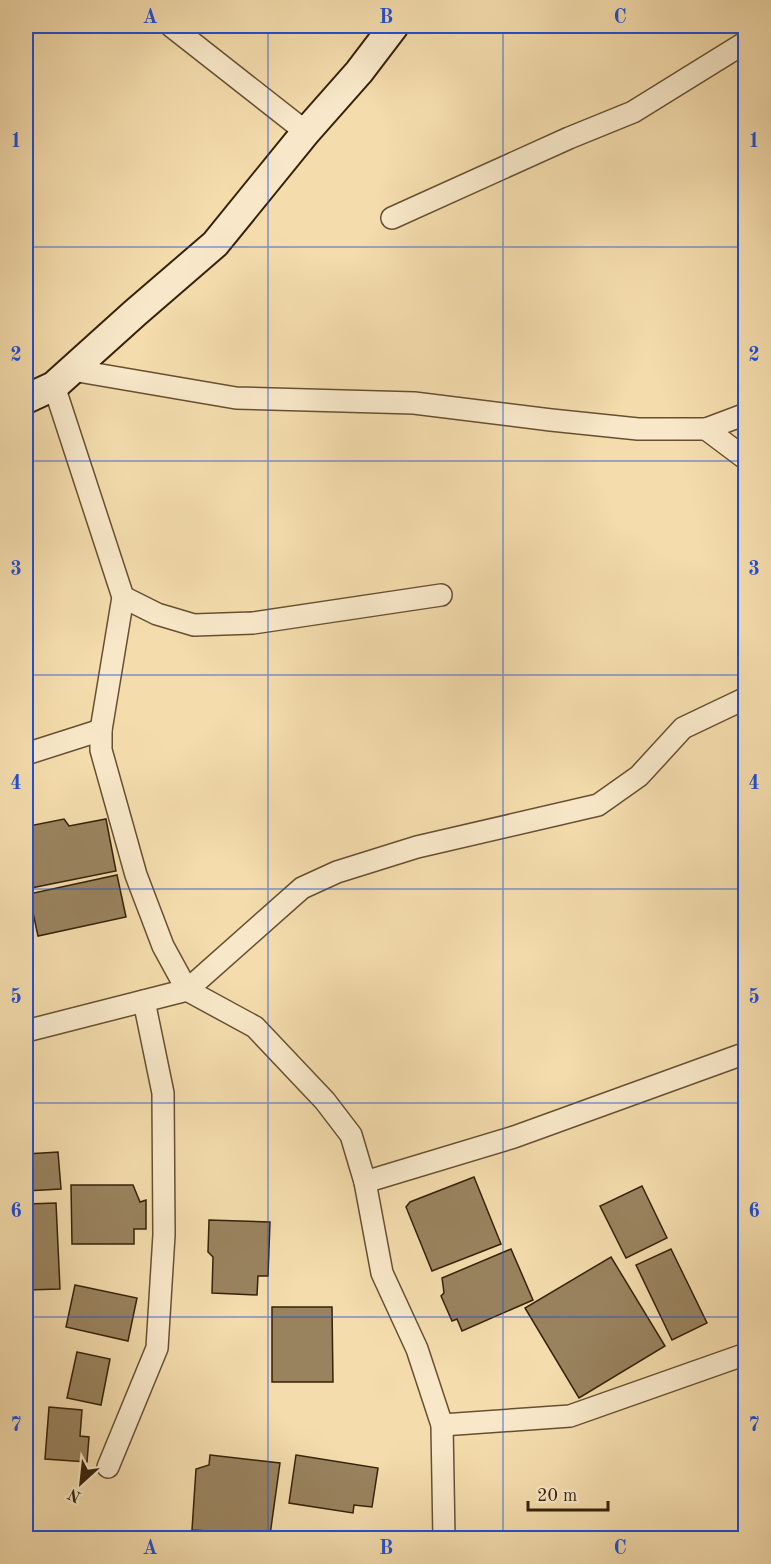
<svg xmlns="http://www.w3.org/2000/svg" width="771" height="1564" font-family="'Old Standard TT',serif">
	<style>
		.building { fill: #99835e; stroke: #362209; stroke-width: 1.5 }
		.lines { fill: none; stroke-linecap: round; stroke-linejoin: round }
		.street-casing { stroke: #665032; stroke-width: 24 }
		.secondary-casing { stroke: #362209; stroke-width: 32 }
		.street { stroke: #f8e8c9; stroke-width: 21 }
		.secondary { stroke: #f8e8c9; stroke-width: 28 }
		.grid { fill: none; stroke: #1d4ed8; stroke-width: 1.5; stroke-opacity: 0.55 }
		.neatline { fill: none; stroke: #1d4ed8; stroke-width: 2 }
		.grid-label { font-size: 20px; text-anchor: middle; font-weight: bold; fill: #1d4ed8 }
	</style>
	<rect width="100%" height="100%" fill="#f4dcac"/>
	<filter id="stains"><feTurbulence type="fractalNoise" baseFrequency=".00333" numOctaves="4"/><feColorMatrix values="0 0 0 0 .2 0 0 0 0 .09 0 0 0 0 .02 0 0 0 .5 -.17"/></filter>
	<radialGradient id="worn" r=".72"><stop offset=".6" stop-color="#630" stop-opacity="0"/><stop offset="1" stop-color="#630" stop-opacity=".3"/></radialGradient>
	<g class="building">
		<polygon points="64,819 69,826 106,819 116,871 26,889 26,837 32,836 29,826"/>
		<polygon points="117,875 126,917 38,936 29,894"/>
		<polygon points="58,1152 61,1189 26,1191 26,1154"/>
		<polygon points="474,1177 501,1244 432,1271 406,1207 410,1202"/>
		<polygon points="71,1185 133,1185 140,1202 146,1200 146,1229 134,1229 134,1244 72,1244"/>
		<polygon points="642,1186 667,1238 626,1258 600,1206"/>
		<polygon points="56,1203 60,1289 26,1290 26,1204"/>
		<polygon points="209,1220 270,1222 268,1276 258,1276 257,1295 212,1293 213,1257 208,1252"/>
		<polygon points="511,1249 533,1300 462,1331 457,1319 452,1321 441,1296 444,1293 442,1278"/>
		<polygon points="671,1249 707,1323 672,1340 636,1265"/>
		<polygon points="611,1257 665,1346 579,1398 525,1308"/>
		<polygon points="75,1285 137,1298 128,1341 66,1327"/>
		<polygon points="272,1307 332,1307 333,1382 272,1382"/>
		<polygon points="77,1352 110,1359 101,1405 67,1398"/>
		<polygon points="49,1407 82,1410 80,1436 89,1437 87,1462 45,1459"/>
		<polygon points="210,1455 280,1463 270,1535 192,1530 196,1469 209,1465"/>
		<polygon points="296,1455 378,1468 372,1507 354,1505 353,1513 289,1503"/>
	</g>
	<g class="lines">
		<defs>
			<g id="street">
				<polyline points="171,26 306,132"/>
				<polyline points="392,218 569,138 633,112 746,42"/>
				<polyline points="72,370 236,398 414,403 551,420 638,429 706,429 746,414"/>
				<polyline points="54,386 123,597 101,730 101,750 136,875 163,946 187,990 255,1027 325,1101 351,1135 365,1182 382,1273 417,1349 442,1425 444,1538"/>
				<polyline points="706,429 746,459"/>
				<polyline points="123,597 157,614 194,625 253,623 441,595"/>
				<polyline points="26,754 101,730"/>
				<polyline points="26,1031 187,990 302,888 337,872 417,847 598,805 639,776 683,728 746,698"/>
				<polyline points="365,1182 514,1137 746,1053"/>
				<polyline points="442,1425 570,1416 746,1354"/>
				<polyline points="108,1467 157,1348 164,1235 163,1093 144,1001"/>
			</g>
			<polyline id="secondary" points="26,399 54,386 135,313 215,244 306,132 359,72 394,26"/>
		</defs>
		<use href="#street" class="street-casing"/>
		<use href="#secondary" class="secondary-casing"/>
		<use href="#street" class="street"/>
		<use href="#secondary" class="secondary"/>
	</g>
	<path class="grid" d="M268,26V1538M503,26V1538M26,247H746M26,461H746M26,675H746M26,889H746M26,1103H746M26,1317H746"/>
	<rect width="771" height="1564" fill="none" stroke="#f4dcac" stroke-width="66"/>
	<g transform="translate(81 1483) rotate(207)" stroke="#f8e8c9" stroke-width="4.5" paint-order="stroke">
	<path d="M0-4.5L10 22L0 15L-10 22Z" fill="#362209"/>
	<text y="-9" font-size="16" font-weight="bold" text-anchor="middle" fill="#362209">N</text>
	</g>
	<path d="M528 1501v9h80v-9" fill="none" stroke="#362209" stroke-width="3"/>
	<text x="537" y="1501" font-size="18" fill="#362209" stroke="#f8e8c9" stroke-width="4.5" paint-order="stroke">20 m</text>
	<rect x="33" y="33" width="705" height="1498" class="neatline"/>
	<g class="grid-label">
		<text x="150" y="23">A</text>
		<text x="386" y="23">B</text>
		<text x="620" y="23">C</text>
		<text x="16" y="147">1</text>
		<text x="754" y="147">1</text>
		<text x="16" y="361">2</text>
		<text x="754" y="361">2</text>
		<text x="16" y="575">3</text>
		<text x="754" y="575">3</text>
		<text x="16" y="789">4</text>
		<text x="754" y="789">4</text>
		<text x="16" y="1003">5</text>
		<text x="754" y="1003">5</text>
		<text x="16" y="1217">6</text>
		<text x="754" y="1217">6</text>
		<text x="16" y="1431">7</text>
		<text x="754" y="1431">7</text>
		<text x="150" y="1554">A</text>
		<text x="386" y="1554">B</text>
		<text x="620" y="1554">C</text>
	</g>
	<rect width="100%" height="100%" filter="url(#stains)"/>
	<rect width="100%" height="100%" fill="url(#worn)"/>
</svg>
